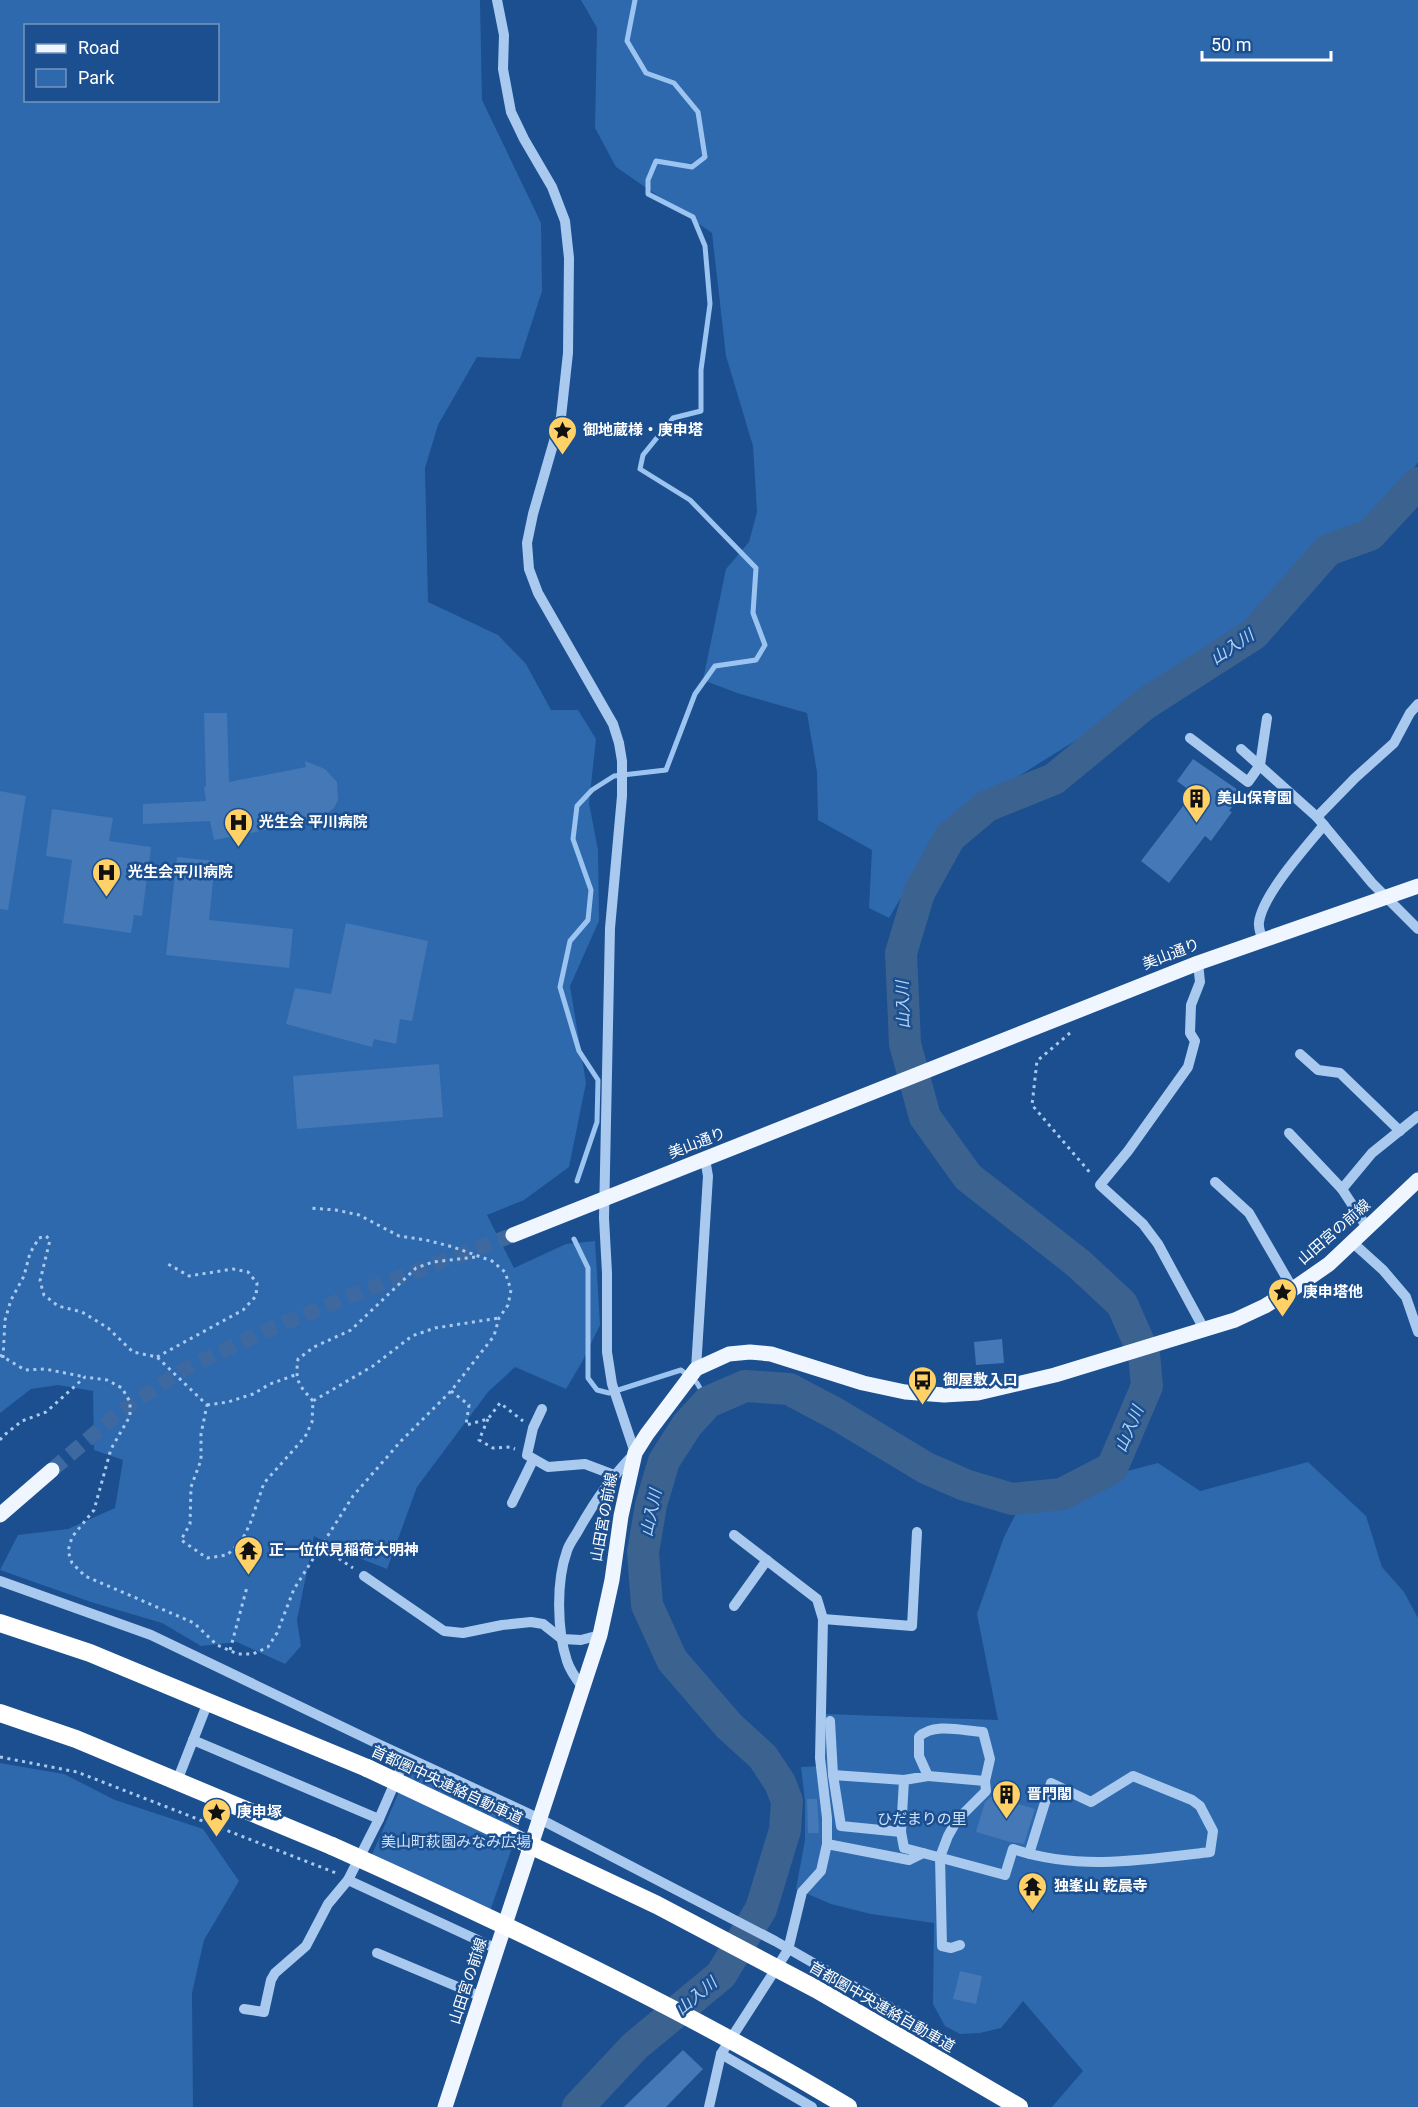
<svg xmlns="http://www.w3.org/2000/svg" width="1418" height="2107" font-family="Roboto,'Noto Sans JP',sans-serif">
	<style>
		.green { fill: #2e69ad; fill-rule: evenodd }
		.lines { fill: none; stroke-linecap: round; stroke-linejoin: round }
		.stream { stroke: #9cc4f0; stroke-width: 5 }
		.river { stroke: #3c6290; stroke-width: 32 }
		.building { fill: #4478b7 }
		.major-tunnel { stroke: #3d69a0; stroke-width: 15; stroke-dasharray: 15 8; stroke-linecap: butt }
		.path { stroke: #a9c9ee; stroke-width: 3; stroke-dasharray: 3 4.5; stroke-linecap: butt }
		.minor { stroke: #a9c9ee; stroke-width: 10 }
		.major { stroke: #f0f6ff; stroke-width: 15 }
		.highway { stroke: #fff; stroke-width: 18 }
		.highway-bridge { stroke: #fff; stroke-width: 18 }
		.labels { text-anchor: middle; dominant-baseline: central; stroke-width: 5; stroke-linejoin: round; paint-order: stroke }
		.poi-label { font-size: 15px; font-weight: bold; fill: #fff; stroke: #1b4f8f; text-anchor: start }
		.street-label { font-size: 15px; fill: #fff; stroke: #1b4f8f }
		.park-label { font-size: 15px; fill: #cfe3fa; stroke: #1b4f8f }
		.water-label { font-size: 16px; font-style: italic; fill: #b5d3f5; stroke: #1b4f8f }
	</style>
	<rect width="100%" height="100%" fill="#1b4f8f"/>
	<g class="green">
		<path d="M0,0H480L482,100L541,223L542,291L520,359L477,357L438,425L425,468L428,602L498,635L526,664L551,710H578L596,739L589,803L598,850L599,921L570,986L586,1083L569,1167L524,1200L487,1215L514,1268L566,1244L595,1241L600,1325L582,1362L566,1389L515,1367L488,1392L417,1487L387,1569L349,1554L314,1536L297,1620L301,1646L285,1664L237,1642L201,1646L162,1623L91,1602L0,1570L18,1535L68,1529L115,1508L123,1460L94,1450L93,1391L58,1385L31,1389L0,1413ZM26,26H218V100H26Z"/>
		<polygon points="581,0 1418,0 1418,462 1407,479 1362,524 1284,587 1235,641 945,822 889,918 869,908 872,850 818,820 817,772 807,713 737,693 703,680 726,569 749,542 757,512 753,446 726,356 712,233 616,167 595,128 597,28"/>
		<polygon points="1308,1462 1366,1516 1382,1567 1404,1592 1418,1618 1418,2107 1052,2107 1083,2071 1023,2001 1001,2028 980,2033 960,2034 945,2026 933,2004 934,1923 871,1914 831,1904 796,1889 805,1840 805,1801 801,1767 825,1766 824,1714 998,1720 977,1614 1004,1537 1024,1498 1158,1463 1200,1491"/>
		<polygon points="0,1763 64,1774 115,1800 203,1829 239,1881 204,1940 192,1993 193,2107 0,2107"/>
		<polygon points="410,1766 523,1816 489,1914 371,1857"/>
	</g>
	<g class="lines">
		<g class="stream">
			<polyline points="577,1181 597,1122 598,1080 579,1051 560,987 570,941 588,920 591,890 573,839 577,806 592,790 614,776 666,770 695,694 715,666 756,660 765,645 753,613 756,568 690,500 640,469 643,455 673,418 701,411 701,370 710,304 705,246 693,217 648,194 648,180 656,161 692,167 705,157 698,112 674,83 646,73 627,41 635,0"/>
			<polyline points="574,1239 588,1268 588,1378 597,1390 609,1393 681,1370 697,1383 708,1402"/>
		</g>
		<polyline class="river" points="578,2107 635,2046 721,1975 761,1909 785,1830 787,1801 780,1783 763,1757 729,1726 672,1660 647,1605 643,1552 651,1505 664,1461 687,1425 708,1402 745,1386 789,1389 838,1415 926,1468 965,1485 1012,1499 1062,1494 1112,1468 1147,1386 1144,1354 1122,1304 1078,1263 968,1177 925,1117 905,1044 901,953 919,893 950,837 987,806 1054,779 1145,704 1254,634 1328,550 1370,535 1418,483"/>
	</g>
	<g class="building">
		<polygon points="204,713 227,713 229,782 306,767 305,761 325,769 337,782 338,800 334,808 318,820 214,840 210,821 143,824 143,804 206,801 204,787 206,787"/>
		<polygon points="1193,759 1238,790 1234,795 1239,798 1229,811 1232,812 1211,841 1205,836 1169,883 1141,861 1193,793 1177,781"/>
		<polygon points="0,791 26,796 8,910 0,909"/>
		<polygon points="52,809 113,818 109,841 151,847 142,916 134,915 131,933 63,923 72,860 46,856"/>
		<polygon points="177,857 215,861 209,920 293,929 289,968 166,955"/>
		<polygon points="346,923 428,941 412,1021 400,1019 396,1044 374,1039 372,1047 286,1024 295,988 331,994"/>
		<polygon points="439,1064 443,1117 297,1129 293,1076"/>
		<polygon points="1002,1339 1004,1363 976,1365 974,1342"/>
		<polygon points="992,1796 1035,1809 1024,1844 1010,1842 976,1832 985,1802"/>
		<polygon points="807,1799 817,1799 819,1833 808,1833"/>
		<polygon points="960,1971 982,1976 976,2004 953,1999"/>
		<polygon points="683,2050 703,2069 666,2107 624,2107"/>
	</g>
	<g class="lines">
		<polyline class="major-tunnel" points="52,1470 121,1411 183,1370 263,1332 355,1294 513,1235"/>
		<g class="path">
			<polyline points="1070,1033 1037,1061 1032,1105 1092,1175"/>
			<polyline points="0,1355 25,1370 45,1369 85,1377"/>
			<polyline points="157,1357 243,1310 256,1296 257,1283 248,1272 233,1269 189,1276 168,1264"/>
			<polyline points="3,1358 5,1320 11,1300 24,1276 30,1253 39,1238 46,1236 50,1240 40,1281 44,1295 58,1306 82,1312 108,1328 133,1352 157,1357 207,1405 201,1434 201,1460 191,1487 190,1524 181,1540 207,1558 227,1555 241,1542 250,1524 264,1483 305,1437 312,1422 313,1401 373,1366 412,1336 435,1328 499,1318"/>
			<polyline points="451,1391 469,1405 466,1425 488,1419 500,1403 523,1421"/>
			<path d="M313,1401C298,1384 295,1381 298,1359L314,1347L351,1330L416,1268L433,1262L476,1257"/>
			<polyline points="207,1405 228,1402 253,1394 270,1384 295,1375"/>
			<polyline points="488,1419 479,1440 493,1448 510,1447 515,1449"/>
			<polyline points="0,1440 3,1436 22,1421 46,1412 85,1377 107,1380 122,1388 130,1402 130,1416 111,1449 94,1510 72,1537 68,1551 72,1563 85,1576 194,1623 217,1645 238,1654 253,1654 268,1647 277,1633 294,1589 353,1496 401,1441 451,1391 494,1336 499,1318 508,1305 511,1290 505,1272 492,1261 453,1247 426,1240 399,1236 359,1215 336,1210 308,1208"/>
			<polyline points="320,1546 353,1568"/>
			<polyline points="230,1650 247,1587"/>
			<polyline points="0,1757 77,1772 336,1873"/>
		</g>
		<g class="minor">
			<path d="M497,0L504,35L503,69L511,112L524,139L552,187L565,221L569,258L568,353L561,417L533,514L527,543L529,569L538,593L613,724L619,743L622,761V796L610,928L604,1218L607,1273V1352L612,1384L635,1453C611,1477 594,1502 578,1531C574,1538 569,1544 567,1551C556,1581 557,1631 567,1661C570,1671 577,1680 583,1688"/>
			<polyline points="1190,738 1248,782 1260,765 1267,718"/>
			<polyline points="1241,749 1317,817 1372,883 1418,929"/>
			<polyline points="1317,817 1355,778 1394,743 1410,713 1418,704"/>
			<path d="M1262,940C1261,934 1258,927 1259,922C1263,894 1306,847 1324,825"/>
			<polyline points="1198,963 1200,982 1191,1005 1190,1033 1195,1041 1188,1067 1128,1151 1100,1185 1143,1224 1158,1244 1204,1329"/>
			<polyline points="1300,1054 1318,1070 1340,1073 1400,1131"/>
			<polyline points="1289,1133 1342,1189 1368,1229"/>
			<polyline points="1215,1182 1249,1213 1293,1289"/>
			<polyline points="1342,1189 1372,1153 1418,1116"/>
			<polyline points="1352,1242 1383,1270 1406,1297 1418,1332"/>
			<polyline points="696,1369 708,1176 705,1159"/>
			<polyline points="542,1409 533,1428 527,1455 548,1467 585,1464 614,1475"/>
			<polyline points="512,1503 533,1460"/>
			<polyline points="734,1535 817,1599 823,1619 820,1758 827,1818 827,1844 821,1871 802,1892 788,1950 721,2054 812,2107"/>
			<polyline points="364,1576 444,1631 463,1633 502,1625 531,1622 543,1624 562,1639 581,1640 600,1635"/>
			<polyline points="0,1581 151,1635 376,1743 538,1818 775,1941 911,2019"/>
			<polyline points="734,1606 767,1560"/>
			<polyline points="823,1619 912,1626 917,1532"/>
			<polyline points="830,1721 833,1775"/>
			<polyline points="193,1740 379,1819"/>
			<polyline points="928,1776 985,1781"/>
			<path d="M904,1780L901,1832L841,1826L833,1775L904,1780L928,1776L919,1756V1737C933,1722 964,1731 983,1732L990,1759L985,1781L986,1791L957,1820L948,1836L940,1857L942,1946L951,1948L960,1945"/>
			<polyline points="177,1781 208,1702"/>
			<polyline points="901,1832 904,1848 923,1853"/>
			<path d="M827,1844L909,1860L923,1853L1005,1875L1013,1849C1078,1871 1144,1860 1210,1852L1213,1831L1200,1806L1192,1800L1133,1776L1091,1802L1051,1783L1029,1854"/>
			<polyline points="348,1880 497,1949"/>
			<polyline points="377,1953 482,1997"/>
			<polyline points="244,2009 264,2012 271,1980 275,1973 306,1946 328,1904 348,1880 379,1819 406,1757"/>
			<polyline points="709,2107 721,2054"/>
		</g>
		<g class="major">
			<polyline points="513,1235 1198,963 1418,886"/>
			<polyline points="0,1515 52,1470"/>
			<polyline points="445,2107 600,1635 612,1580 621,1516 635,1453 647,1434 696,1369 729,1354 750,1352 771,1354 863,1383 905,1392 944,1395 978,1393 1055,1375 1235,1320 1265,1306 1293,1289 1329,1264 1418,1180"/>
		</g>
		<g class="highway">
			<polyline points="0,1623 90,1653 367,1768"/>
			<polyline points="0,1713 76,1739 332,1846"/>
			<polyline points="942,2062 1019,2107"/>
		</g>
		<g class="highway-bridge">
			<polyline points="367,1768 657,1905 816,1989 942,2062"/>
			<path d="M332,1846C508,1925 683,2008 848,2107"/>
		</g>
	</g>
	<defs>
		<symbol id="sight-pin" viewBox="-11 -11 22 30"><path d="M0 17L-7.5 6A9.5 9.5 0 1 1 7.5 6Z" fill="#ffd166" stroke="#1b4f8f"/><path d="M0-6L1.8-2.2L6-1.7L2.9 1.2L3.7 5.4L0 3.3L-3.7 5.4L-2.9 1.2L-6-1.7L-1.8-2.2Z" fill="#111"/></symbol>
		<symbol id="building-pin" viewBox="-11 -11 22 30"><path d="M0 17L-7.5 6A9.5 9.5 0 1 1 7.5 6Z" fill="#ffd166" stroke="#1b4f8f"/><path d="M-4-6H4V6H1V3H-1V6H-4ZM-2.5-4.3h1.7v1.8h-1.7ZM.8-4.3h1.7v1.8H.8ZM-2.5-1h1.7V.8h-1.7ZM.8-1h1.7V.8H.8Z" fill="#111"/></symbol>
		<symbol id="hospital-pin" viewBox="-11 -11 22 30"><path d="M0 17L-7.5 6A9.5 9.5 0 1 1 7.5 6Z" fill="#ffd166" stroke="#1b4f8f"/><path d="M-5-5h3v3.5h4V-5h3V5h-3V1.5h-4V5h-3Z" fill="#111"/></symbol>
		<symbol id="bus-pin" viewBox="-11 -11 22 30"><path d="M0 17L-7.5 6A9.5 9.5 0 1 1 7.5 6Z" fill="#ffd166" stroke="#1b4f8f"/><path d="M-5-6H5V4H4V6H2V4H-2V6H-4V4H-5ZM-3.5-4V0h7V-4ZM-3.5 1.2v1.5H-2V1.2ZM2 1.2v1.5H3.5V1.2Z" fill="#111"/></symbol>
		<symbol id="temple-pin" viewBox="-11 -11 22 30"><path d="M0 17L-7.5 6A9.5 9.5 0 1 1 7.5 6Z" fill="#ffd166" stroke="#1b4f8f"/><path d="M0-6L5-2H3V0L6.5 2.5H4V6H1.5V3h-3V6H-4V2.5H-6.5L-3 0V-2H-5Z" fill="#111"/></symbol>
	</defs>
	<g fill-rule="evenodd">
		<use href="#sight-pin" x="546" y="414" width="33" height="45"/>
		<use href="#building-pin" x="1180" y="782" width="33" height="45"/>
		<use href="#hospital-pin" x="222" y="806" width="33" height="45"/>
		<use href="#hospital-pin" x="90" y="856" width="33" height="45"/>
		<use href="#sight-pin" x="1266" y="1276" width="33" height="45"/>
		<use href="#bus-pin" x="906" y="1364" width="33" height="45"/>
		<use href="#temple-pin" x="232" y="1534" width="33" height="45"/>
		<use href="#building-pin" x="990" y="1778" width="33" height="45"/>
		<use href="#sight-pin" x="200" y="1796" width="33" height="45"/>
		<use href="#temple-pin" x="1016" y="1870" width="33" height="45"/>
	</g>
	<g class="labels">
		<g class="poi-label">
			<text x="583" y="430">御地蔵様・庚申塔</text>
			<text x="1217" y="798">美山保育園</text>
			<text x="259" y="822">光生会 平川病院</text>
			<text x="128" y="872">光生会平川病院</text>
			<text x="1303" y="1292">庚申塔他</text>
			<text x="943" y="1380">御屋敷入口</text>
			<text x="269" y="1550">正一位伏見稲荷大明神</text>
			<text x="1027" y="1794">晋門閣</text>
			<text x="237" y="1812">庚申塚</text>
			<text x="1054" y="1886">独峯山 乾晨寺</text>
		</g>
		<g class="street-label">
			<text transform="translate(1171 954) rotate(-21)">美山通り</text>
			<text transform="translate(697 1143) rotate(-21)">美山通り</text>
			<text transform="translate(1334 1232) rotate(-41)">山田宮の前線</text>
			<text transform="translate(604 1517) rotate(-80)">山田宮の前線</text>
			<text transform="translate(447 1785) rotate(25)">首都圏中央連絡自動車道</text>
			<text transform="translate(468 1981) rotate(-72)">山田宮の前線</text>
			<text transform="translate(882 2007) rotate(30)">首都圏中央連絡自動車道</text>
		</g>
		<g class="park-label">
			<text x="922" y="1819">ひだまりの里</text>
			<text x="456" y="1842">美山町萩園みなみ広場</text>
		</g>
		<g class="water-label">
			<text transform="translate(1232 647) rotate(-34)">山入川</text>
			<text transform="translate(903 1005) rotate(-92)">山入川</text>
			<text transform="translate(1129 1429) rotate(-67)">山入川</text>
			<text transform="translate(651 1513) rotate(-78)">山入川</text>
			<text transform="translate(696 1996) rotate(-40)">山入川</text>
		</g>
	</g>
	<rect x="24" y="24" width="195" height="78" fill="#1b4f8f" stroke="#7695bc" stroke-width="1.5"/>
	<rect x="36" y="44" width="30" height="9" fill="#f0f6ff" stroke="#7695bc" stroke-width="1.5"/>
	<text x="78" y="54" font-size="18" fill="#ffffff">Road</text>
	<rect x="36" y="69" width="30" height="18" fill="#2e69ad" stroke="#7695bc" stroke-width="1.5"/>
	<text x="78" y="84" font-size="18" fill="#ffffff">Park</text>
	<path d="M1202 51v9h129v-9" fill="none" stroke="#ffffff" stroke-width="3"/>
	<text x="1211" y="51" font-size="18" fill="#ffffff" stroke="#1b4f8f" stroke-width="4.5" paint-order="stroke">50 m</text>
</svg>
